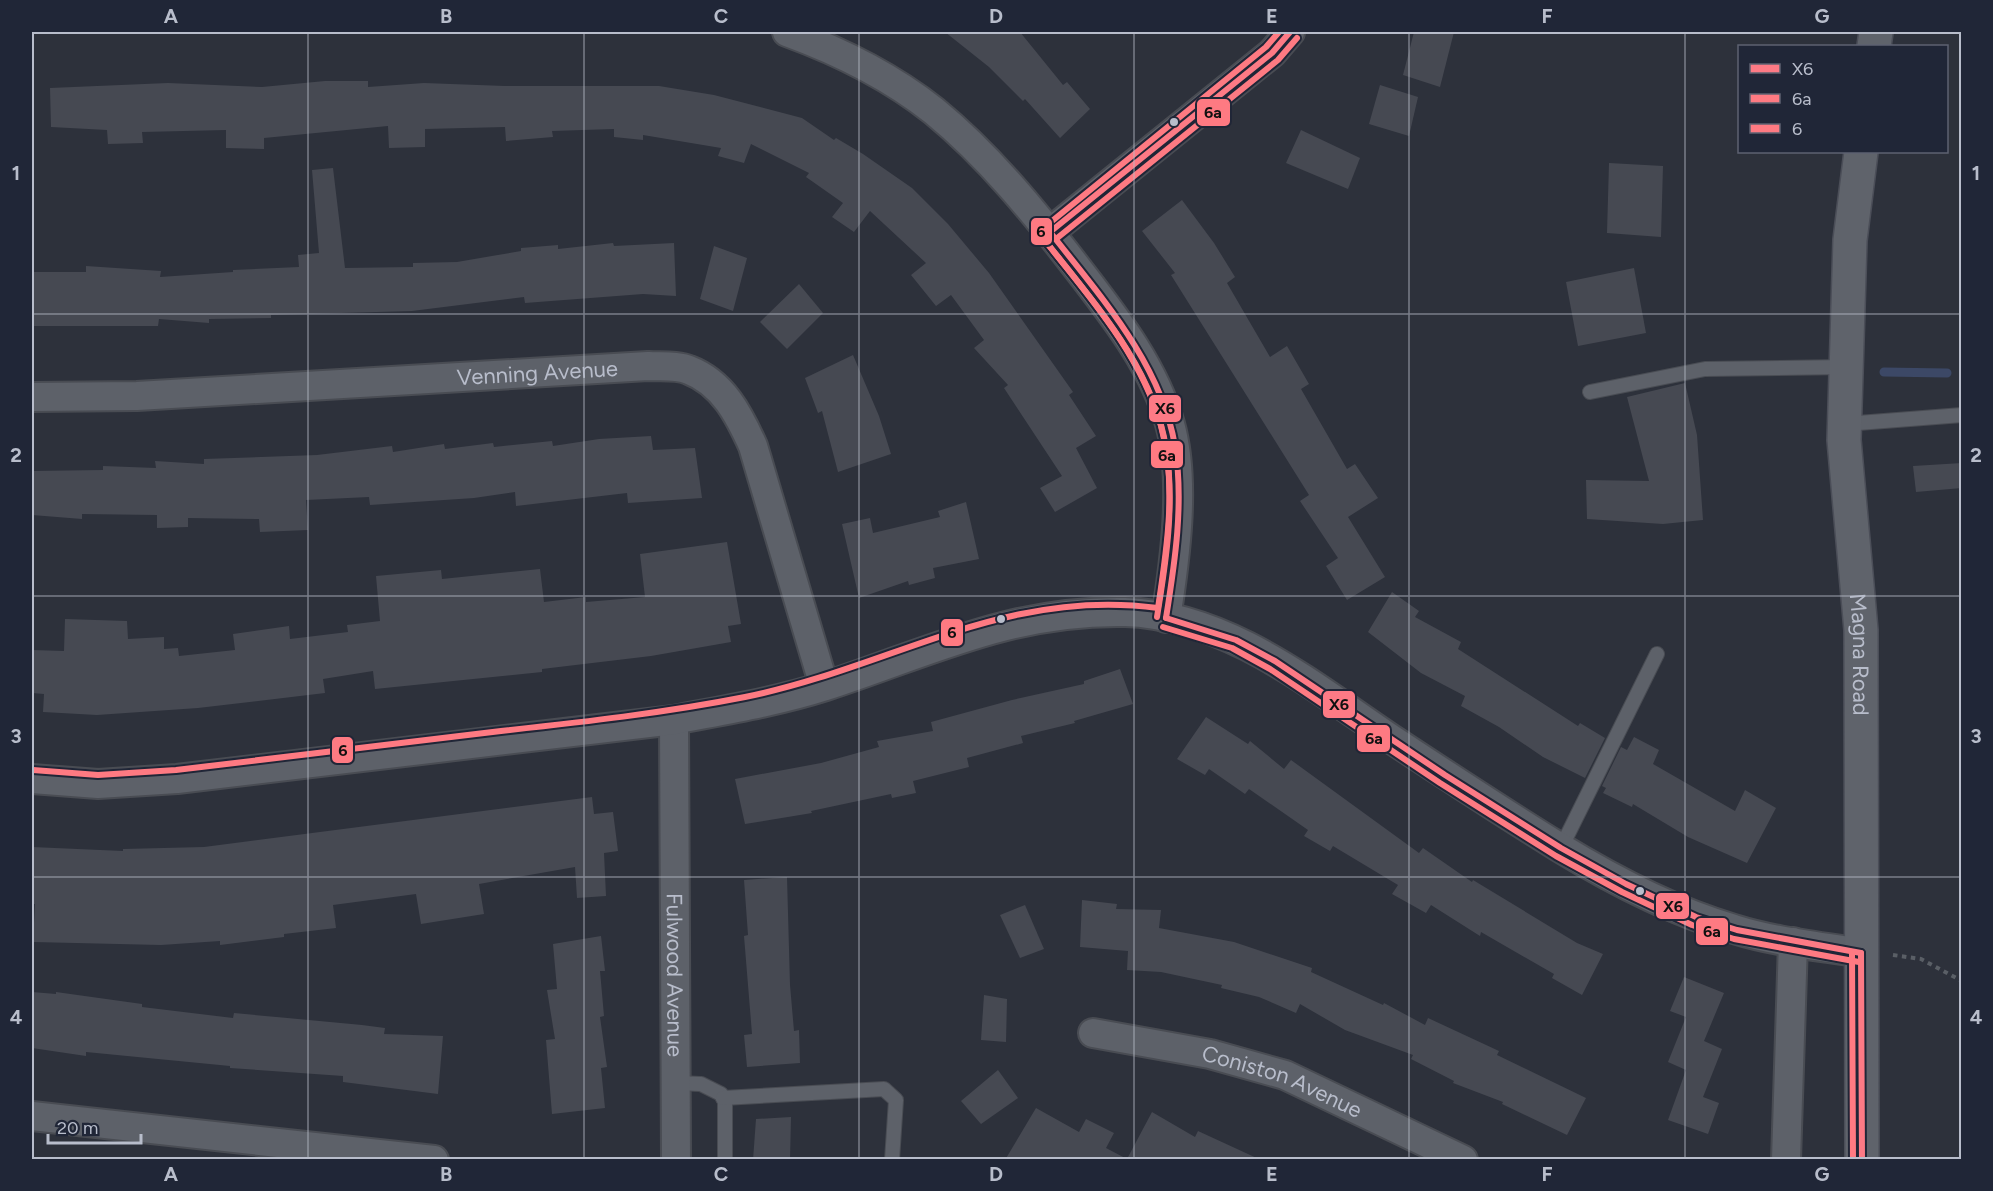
<svg xmlns="http://www.w3.org/2000/svg" width="1993" height="1191" font-family="Figtree,sans-serif">
	<style>
		.lines { fill: none; stroke-linecap: round; stroke-linejoin: round }
		.stream { stroke: #3c4866; stroke-width: 9 }
		.building { fill: #464952 }
		.service-casing { stroke: #494c53; stroke-width: 16 }
		.minor-casing { stroke: #494c53; stroke-width: 32 }
		.primary-casing { stroke: #4b4e58; stroke-width: 36 }
		.path { stroke: #5a5f66; stroke-width: 4; stroke-dasharray: 4.5 4.5; stroke-linecap: butt }
		.service { stroke: #5d6169; stroke-width: 14 }
		.minor { stroke: #5d6169; stroke-width: 28 }
		.primary { stroke: #5f636b; stroke-width: 33 }
		.bus-1-casing { stroke: #202637; stroke-width: 10 }
		.bus-2-casing { stroke: #202637; stroke-width: 10 }
		.bus-3-casing { stroke: #202637; stroke-width: 10 }
		.bus-1 { stroke: #fd7a85; stroke-width: 6 }
		.bus-2 { stroke: #fe7a82; stroke-width: 6 }
		.bus-3 { stroke: #fe7a82; stroke-width: 6 }
		.grid { fill: none; stroke: #b8bdcb; stroke-width: 1.5; stroke-opacity: 0.55 }
		.bus-dot { fill: #b8bdcb; stroke: #202637; stroke-width: 2 }
		.labels { text-anchor: middle; dominant-baseline: central; stroke-width: 6; stroke-linejoin: round; paint-order: stroke }
		.street-label { font-size: 22px; fill: #b8bdcb; stroke: #202637 }
		.line-badge { stroke: #202637; stroke-width: 2 }
		.pale-badge-label { font-size: 16px; text-anchor: middle; font-weight: bold; fill: #111 }
		.neatline { fill: none; stroke: #b8bdcb; stroke-width: 2 }
		.grid-label { font-size: 20px; text-anchor: middle; font-weight: bold; fill: #b8bdcb }
	</style>
	<rect width="100%" height="100%" fill="#2d313b"/>
	<g class="lines">
		<polyline class="stream" points="1884,372 1947,373"/>
	</g>
	<g class="building">
		<polygon points="945,32 1020,32 1063,85 1067,82 1090,109 1060,138 1025,99 1023,101 989,67"/>
		<polygon points="1414,32 1454,32 1440,87 1403,75"/>
		<polygon points="325,81 368,81 368,87 424,83 505,86 659,86 714,95 802,118 834,140 836,138 863,154 912,188 948,224 989,273 1073,392 1069,395 1096,436 1076,448 1097,488 1055,512 1040,488 1062,476 1004,388 1008,385 974,348 984,340 951,295 936,306 911,275 926,263 870,211 854,232 832,217 843,203 806,177 809,173 751,144 744,163 718,156 721,148 643,135 643,140 614,137 614,129 552,131 553,137 506,141 505,127 425,129 425,147 389,148 388,126 264,138 264,149 226,148 226,130 142,132 143,143 108,144 107,130 51,127 50,88 168,83 262,87"/>
		<polygon points="1380,85 1418,97 1409,136 1369,124"/>
		<polygon points="1301,130 1360,158 1348,189 1286,163"/>
		<polygon points="1609,163 1663,166 1661,237 1607,233"/>
		<polygon points="333,168 345,268 413,267 413,263 457,262 521,251 521,248 558,245 558,249 613,243 614,246 674,243 676,296 643,294 525,303 524,297 412,311 271,315 271,318 209,319 209,323 159,319 158,326 32,326 32,272 86,272 86,266 161,271 160,277 233,272 233,270 299,267 298,255 319,253 312,170"/>
		<polygon points="1182,200 1214,243 1235,277 1227,283 1270,357 1287,346 1309,384 1301,389 1347,469 1355,464 1378,498 1348,517 1385,577 1347,600 1326,566 1338,558 1300,501 1309,495 1171,275 1175,273 1142,231"/>
		<polygon points="714,246 747,258 733,311 700,299"/>
		<polygon points="1634,268 1646,333 1578,346 1566,282"/>
		<polygon points="799,284 823,313 787,349 760,322"/>
		<polygon points="853,355 879,416 891,454 838,472 822,411 818,413 805,378"/>
		<polygon points="1685,383 1697,435 1703,520 1663,524 1587,519 1586,480 1649,481 1627,397"/>
		<polygon points="651,436 653,450 695,448 702,498 628,503 627,493 516,506 515,492 474,498 370,505 369,497 306,500 308,530 260,532 259,519 188,518 188,527 157,528 157,515 82,514 82,519 32,515 32,471 103,470 103,466 156,468 155,461 204,464 204,459 317,455 392,446 393,452 444,444 445,449 493,443 494,447 552,441 553,446 599,439"/>
		<polygon points="1962,463 1962,488 1916,492 1913,466"/>
		<polygon points="966,502 979,559 933,568 935,578 909,585 908,581 859,598 842,524 870,518 873,533 940,517 938,511"/>
		<polygon points="727,542 741,624 728,626 731,642 651,656 542,669 542,672 375,689 373,671 323,679 325,693 198,708 97,715 43,712 44,694 32,693 32,650 64,651 65,619 127,621 128,639 164,637 164,649 178,648 179,656 235,650 233,634 289,626 290,639 348,632 347,625 380,621 376,576 441,570 442,579 540,569 544,602 586,597 586,602 645,597 640,554"/>
		<polygon points="1392,592 1419,611 1415,617 1461,642 1458,649 1578,726 1580,723 1605,738 1585,778 1543,757 1499,727 1461,706 1465,696 1421,673 1368,632"/>
		<polygon points="1120,669 1133,704 1074,721 1075,723 1021,736 1023,743 967,758 969,767 913,781 916,793 892,798 891,794 811,811 812,813 745,824 735,779 821,763 879,747 877,741 933,731 931,722 1012,700 1084,684 1084,681"/>
		<polygon points="1206,717 1248,744 1250,741 1284,769 1291,760 1419,853 1423,848 1472,882 1473,880 1577,943 1603,954 1582,995 1552,978 1554,974 1481,932 1480,936 1431,905 1426,913 1392,894 1398,885 1333,846 1330,851 1304,836 1308,830 1249,789 1245,794 1209,769 1205,775 1177,759"/>
		<polygon points="1634,737 1659,750 1653,764 1735,811 1745,790 1776,808 1747,863 1688,837 1633,804 1632,807 1603,793 1606,788 1602,786 1621,747 1627,750"/>
		<polygon points="592,797 594,814 613,812 618,851 604,853 606,896 577,898 575,867 479,884 484,914 421,924 416,894 333,905 336,928 284,934 284,937 220,945 220,941 161,945 33,942 35,904 32,904 32,847 123,851 123,849 204,847"/>
		<polygon points="787,877 790,985 794,1031 799,1030 800,1063 747,1067 744,1035 752,1034 744,936 748,935 744,880"/>
		<polygon points="1082,900 1117,904 1116,909 1161,910 1159,928 1234,942 1312,968 1311,972 1383,1005 1384,1003 1425,1025 1428,1018 1499,1051 1497,1055 1586,1098 1567,1135 1502,1104 1503,1102 1453,1083 1454,1081 1411,1059 1413,1055 1345,1030 1300,1004 1296,1013 1259,997 1221,988 1222,985 1161,972 1127,970 1128,951 1080,947"/>
		<polygon points="1025,905 1044,949 1020,958 1000,915"/>
		<polygon points="601,936 605,971 600,971 604,1016 600,1017 607,1067 601,1068 605,1108 552,1114 546,1040 555,1039 547,990 557,989 553,944"/>
		<polygon points="1684,977 1724,993 1704,1041 1722,1049 1703,1097 1719,1103 1708,1134 1668,1120 1686,1070 1668,1062 1686,1017 1670,1011"/>
		<polygon points="32,992 56,994 56,992 142,1004 142,1007 233,1018 234,1013 362,1025 385,1028 384,1034 443,1036 438,1094 343,1082 343,1076 230,1068 230,1066 86,1052 86,1056 32,1048"/>
		<polygon points="984,995 1007,999 1006,1042 981,1040"/>
		<polygon points="998,1070 1018,1098 981,1124 961,1101"/>
		<polygon points="1036,1108 1079,1132 1086,1119 1114,1133 1106,1148 1127,1159 1152,1112 1195,1137 1198,1131 1261,1160 1005,1160"/>
		<polygon points="791,1117 790,1160 753,1160 756,1119"/>
	</g>
	<g class="lines">
		<defs>
			<g id="service">
				<polyline points="1590,392 1705,369 1846,367"/>
				<polyline points="1845,424 1962,415"/>
				<polyline points="1561,848 1657,654"/>
				<polyline points="676,1083 701,1084 721,1094 725,1102 725,1160"/>
				<polyline points="723,1098 884,1089 896,1100 892,1160"/>
			</g>
			<g id="minor">
				<path d="M787,32C839,51 890,76 934,111C989,156 1035,213 1078,269C1114,316 1154,366 1170,424C1186,481 1175,561 1166,618"/>
				<polyline points="1050,232 1272,53 1290,32"/>
				<path id="s1" d="M32,397L137,396L648,366C660,367 678,365 689,370C723,383 739,415 753,446L824,686"/>
				<path id="s2" d="M674,720L676,1160"/>
				<path d="M32,779L98,784L177,779L674,720C725,710 776,702 826,686C930,652 1011,610 1125,612C1226,615 1310,684 1390,738C1446,775 1502,812 1559,847C1613,880 1672,911 1734,929C1775,942 1819,946 1861,953"/>
				<path id="s3" d="M1093,1033L1210,1054L1285,1075L1463,1160"/>
				<polyline points="32,1116 434,1160"/>
				<polyline points="1786,1160 1793,942"/>
			</g>
			<g id="primary">
				<polyline points="1874,46 1876,32"/>
				<path id="s4" d="M1861,152L1850,240L1844,440L1861,630L1862,1160"/>
			</g>
		</defs>
		<use href="#service" class="service-casing"/>
		<use href="#minor" class="minor-casing"/>
		<use href="#primary" class="primary-casing"/>
		<polyline class="path" points="1893,955 1921,959 1962,981"/>
		<use href="#service" class="service"/>
		<use href="#minor" class="minor"/>
		<use href="#primary" class="primary"/>
		<defs>
			<g id="bus-1">
				<path d="M1050,232C1100,296 1161,363 1175,446C1184,503 1175,562 1166,618"/>
				<polyline points="1050,232 1272,53 1290,32"/>
				<polyline points="1166,618 1236,640 1275,661 1445,775 1561,848 1626,884 1696,917 1737,930 1861,953"/>
				<polyline points="1861,953 1862,1160"/>
			</g>
			<g id="bus-2">
				<path d="M1043,238C1092,301 1153,366 1166,448C1175,504 1166,562 1157,617"/>
				<polyline points="1056,239 1278,60 1297,38"/>
				<polyline points="1163,627 1232,648 1270,669 1440,783 1556,856 1622,892 1692,925 1734,939 1859,962"/>
				<polyline points="1852,953 1853,1160"/>
			</g>
			<path id="bus-3" d="M33,770L98,775L176,770C284,757 393,744 501,731C583,722 664,713 745,697C890,668 1004,587 1158,608C1167,549 1177,484 1161,426C1141,354 1088,295 1043,238L1041,230L1266,47L1279,32"/>
		</defs>
		<use href="#bus-1" class="bus-1-casing"/>
		<use href="#bus-2" class="bus-2-casing"/>
		<use href="#bus-3" class="bus-3-casing"/>
		<use href="#bus-1" class="bus-1"/>
		<use href="#bus-2" class="bus-2"/>
		<use href="#bus-3" class="bus-3"/>
	</g>
	<path class="grid" d="M308,32V1160M584,32V1160M859,32V1160M1134,32V1160M1409,32V1160M1685,32V1160M32,314H1962M32,596H1962M32,877H1962"/>
	<g class="bus-dot">
		<circle cx="1174" cy="122" r="5"/>
		<circle cx="1001" cy="619" r="5"/>
		<circle cx="1640" cy="891" r="5"/>
	</g>
	<g class="labels">
		<g class="street-label">
			<text stroke="none"><textPath href="#s1" startOffset="506">Venning Avenue</textPath></text>
			<text stroke="none"><textPath href="#s4" startOffset="504">Magna Road</textPath></text>
			<text stroke="none"><textPath href="#s2" startOffset="255">Fulwood Avenue</textPath></text>
			<text stroke="none"><textPath href="#s3" startOffset="196">Coniston Avenue</textPath></text>
		</g>
	</g>
	<g class="line-badge">
		<rect x="1196" y="98" width="35" height="29" rx="6" fill="#fe7a82"/>
		<rect x="1030" y="217" width="23" height="29" rx="6" fill="#fe7a82"/>
		<rect x="1148" y="394" width="34" height="29" rx="6" fill="#fd7a85"/>
		<rect x="1150" y="440" width="34" height="29" rx="6" fill="#fe7a82"/>
		<rect x="940" y="618" width="24" height="29" rx="6" fill="#fe7a82"/>
		<rect x="1322" y="690" width="34" height="29" rx="6" fill="#fd7a85"/>
		<rect x="1356" y="724" width="35" height="29" rx="6" fill="#fe7a82"/>
		<rect x="331" y="736" width="23" height="28" rx="6" fill="#fe7a82"/>
		<rect x="1655" y="892" width="35" height="28" rx="6" fill="#fd7a85"/>
		<rect x="1695" y="917" width="34" height="29" rx="6" fill="#fe7a82"/>
	</g>
	<g class="pale-badge-label">
		<text x="1213" y="118">6a</text>
		<text x="1041" y="237">6</text>
		<text x="1165" y="414">X6</text>
		<text x="1167" y="461">6a</text>
		<text x="952" y="638">6</text>
		<text x="1339" y="710">X6</text>
		<text x="1374" y="744">6a</text>
		<text x="343" y="756">6</text>
		<text x="1673" y="912">X6</text>
		<text x="1712" y="937">6a</text>
	</g>
	<rect width="1993" height="1191" fill="none" stroke="#202637" stroke-width="66"/>
	<rect x="1738" y="45" width="210" height="108" fill="#202637" stroke="#5d6272" stroke-width="1.5"/>
	<rect x="1750" y="64" width="30" height="9" fill="#fd7a85" stroke="#5d6272" stroke-width="1.5"/>
	<text x="1792" y="75" font-size="18" fill="#b8bdcb">X6</text>
	<rect x="1750" y="94" width="30" height="9" fill="#fe7a82" stroke="#5d6272" stroke-width="1.5"/>
	<text x="1792" y="105" font-size="18" fill="#b8bdcb">6a</text>
	<rect x="1750" y="124" width="30" height="9" fill="#fe7a82" stroke="#5d6272" stroke-width="1.5"/>
	<text x="1792" y="135" font-size="18" fill="#b8bdcb">6</text>
	<path d="M48 1134v9h93v-9" fill="none" stroke="#b8bdcb" stroke-width="3"/>
	<text x="57" y="1134" font-size="18" fill="#b8bdcb" stroke="#202637" stroke-width="4.5" paint-order="stroke">20 m</text>
	<rect x="33" y="33" width="1927" height="1125" class="neatline"/>
	<g class="grid-label">
		<text x="171" y="23">A</text>
		<text x="446" y="23">B</text>
		<text x="721" y="23">C</text>
		<text x="996" y="23">D</text>
		<text x="1272" y="23">E</text>
		<text x="1547" y="23">F</text>
		<text x="1822" y="23">G</text>
		<text x="16" y="180">1</text>
		<text x="1976" y="180">1</text>
		<text x="16" y="462">2</text>
		<text x="1976" y="462">2</text>
		<text x="16" y="743">3</text>
		<text x="1976" y="743">3</text>
		<text x="16" y="1024">4</text>
		<text x="1976" y="1024">4</text>
		<text x="171" y="1181">A</text>
		<text x="446" y="1181">B</text>
		<text x="721" y="1181">C</text>
		<text x="996" y="1181">D</text>
		<text x="1272" y="1181">E</text>
		<text x="1547" y="1181">F</text>
		<text x="1822" y="1181">G</text>
	</g>
</svg>
